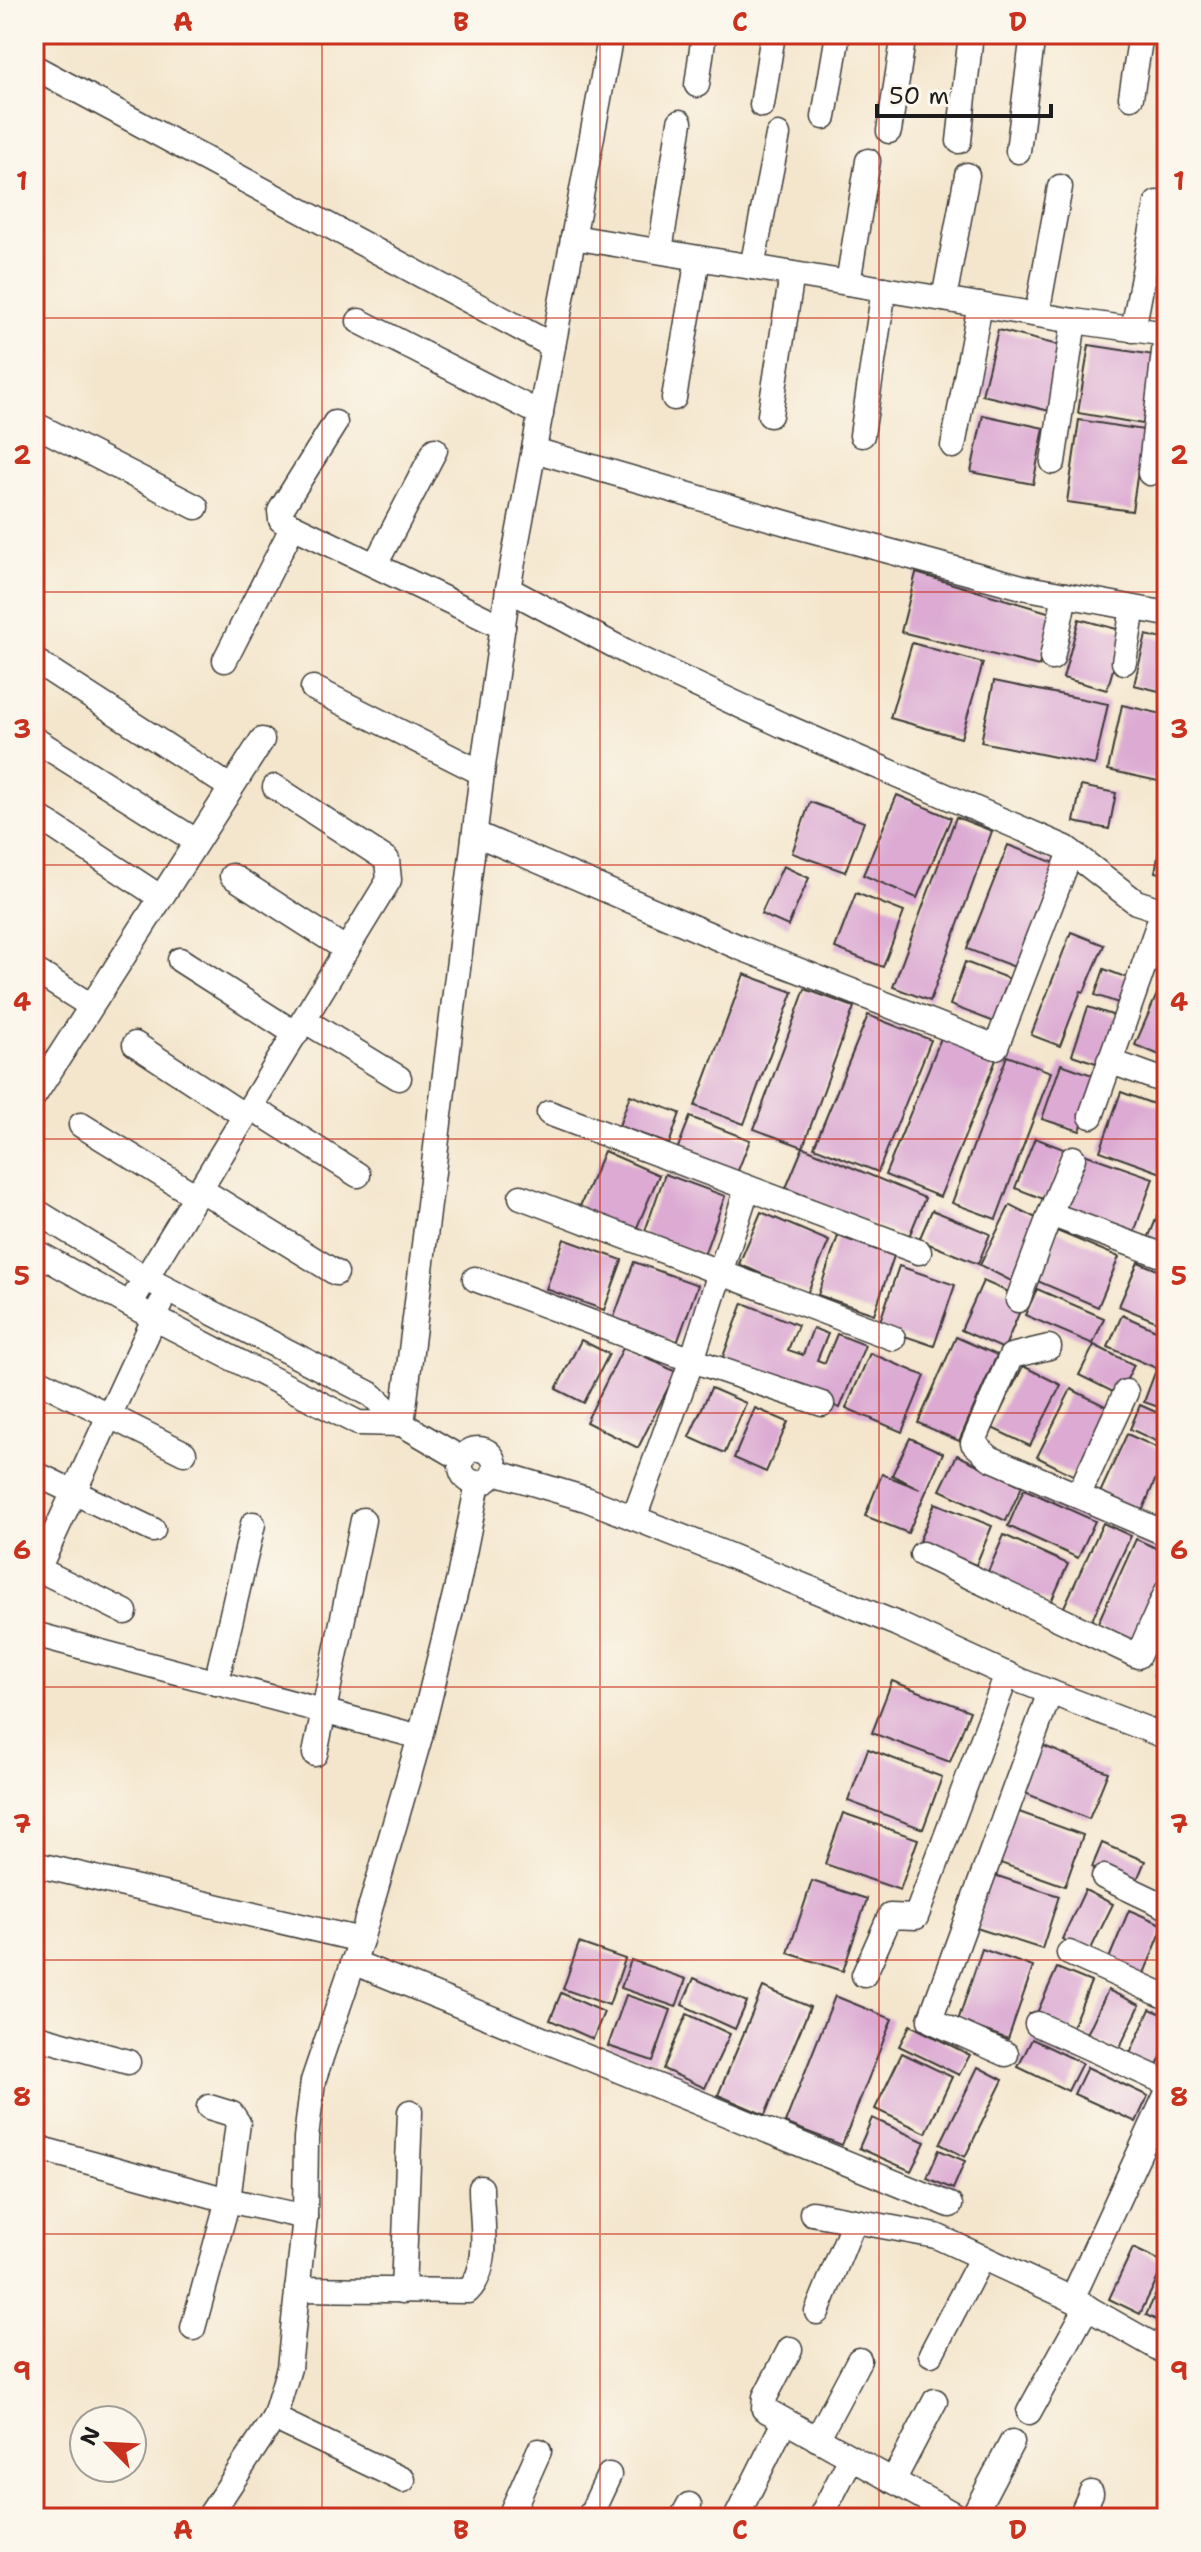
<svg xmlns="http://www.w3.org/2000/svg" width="1201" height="2552" font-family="'Shantell Sans',sans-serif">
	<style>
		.building { fill: #dcaad3 }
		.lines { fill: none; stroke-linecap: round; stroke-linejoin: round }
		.minor-casing { stroke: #3c3a37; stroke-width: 27 }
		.minor { stroke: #fff; stroke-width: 24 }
		.grid { fill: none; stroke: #c8321e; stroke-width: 2; stroke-opacity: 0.55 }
		.neatline { fill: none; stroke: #c8321e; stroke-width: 3 }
		.grid-label { font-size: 26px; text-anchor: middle; font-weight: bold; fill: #c8321e }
	</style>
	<rect width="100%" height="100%" fill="#fbf7ec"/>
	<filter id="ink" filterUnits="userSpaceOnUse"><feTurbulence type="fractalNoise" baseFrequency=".0125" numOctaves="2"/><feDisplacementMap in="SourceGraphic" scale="16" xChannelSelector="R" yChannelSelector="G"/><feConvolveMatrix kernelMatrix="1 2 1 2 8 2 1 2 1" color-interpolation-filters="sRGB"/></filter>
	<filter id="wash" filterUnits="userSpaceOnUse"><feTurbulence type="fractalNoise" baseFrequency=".006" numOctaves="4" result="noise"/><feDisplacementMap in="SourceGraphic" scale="32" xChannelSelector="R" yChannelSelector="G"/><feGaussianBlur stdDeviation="1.8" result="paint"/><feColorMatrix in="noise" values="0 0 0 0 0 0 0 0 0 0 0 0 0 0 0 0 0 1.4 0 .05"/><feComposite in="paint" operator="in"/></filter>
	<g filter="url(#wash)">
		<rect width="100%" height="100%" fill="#f4e6cd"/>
		<g id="blocks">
			<g class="building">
				<polygon points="998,330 1066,347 1050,411 982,395"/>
				<polygon points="1089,345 1154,355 1143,424 1078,413"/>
				<polygon points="983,415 1044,428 1033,484 971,472"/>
				<polygon points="1079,420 1144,430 1132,511 1067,502"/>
				<polygon points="916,573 1051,613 1039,666 901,632"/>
				<polygon points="1079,619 1124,631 1107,690 1063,678"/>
				<polygon points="1146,635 1167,640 1167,693 1134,685"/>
				<polygon points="912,643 983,663 961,738 890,718"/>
				<polygon points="994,681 1108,704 1095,765 981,742"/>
				<polygon points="1122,705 1167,715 1167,783 1108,770"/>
				<polygon points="1081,786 1116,793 1109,829 1074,822"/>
				<polygon points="897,795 951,818 917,898 863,875"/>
				<polygon points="810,802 864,822 845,872 792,853"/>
				<polygon points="1166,816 1167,816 1167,874 1155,872"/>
				<polygon points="956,817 992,831 930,1001 893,987"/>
				<polygon points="1008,845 1060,865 1020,969 967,949"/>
				<polygon points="783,866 809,878 788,926 761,914"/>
				<polygon points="856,893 904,912 883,967 835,948"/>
				<polygon points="1071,932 1104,945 1084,992 1081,991 1060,1046 1031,1035"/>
				<polygon points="965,962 1018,982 1002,1025 950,1005"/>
				<polygon points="1104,969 1133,980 1124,1005 1095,995"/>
				<polygon points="744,974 793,992 744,1124 695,1106"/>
				<polygon points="805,989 854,1007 803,1147 754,1129"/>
				<polygon points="1157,994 1167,998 1167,1058 1135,1045"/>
				<polygon points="1088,1007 1118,1017 1102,1065 1072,1055"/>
				<polygon points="868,1015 931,1040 878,1172 814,1147"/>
				<polygon points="941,1038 996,1060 940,1197 885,1175"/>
				<polygon points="1007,1056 1051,1072 996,1219 952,1203"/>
				<polygon points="1061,1064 1098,1077 1080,1131 1042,1119"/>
				<polygon points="1121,1092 1167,1109 1167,1175 1100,1151"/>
				<polygon points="630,1095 680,1113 669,1144 619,1126"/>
				<polygon points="690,1117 750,1140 737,1173 677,1150"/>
				<polygon points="1035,1138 1066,1150 1046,1200 1015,1188"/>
				<polygon points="803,1147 925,1198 908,1239 786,1188"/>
				<polygon points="604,1151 659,1175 633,1237 577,1213"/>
				<polygon points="1084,1154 1153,1178 1134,1233 1065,1210"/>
				<polygon points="665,1174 725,1196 704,1255 644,1234"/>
				<polygon points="1167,1193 1167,1248 1147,1241"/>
				<polygon points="1010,1205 1042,1221 1011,1281 980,1265"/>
				<polygon points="932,1210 990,1234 978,1264 919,1240"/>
				<polygon points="761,1212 829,1241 807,1294 739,1264"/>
				<polygon points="1057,1231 1119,1257 1098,1307 1035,1280"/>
				<polygon points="838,1236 894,1256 874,1314 818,1295"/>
				<polygon points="564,1239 622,1260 604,1310 546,1289"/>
				<polygon points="634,1262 698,1285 677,1343 613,1320"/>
				<polygon points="1138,1262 1167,1274 1167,1326 1119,1306"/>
				<polygon points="899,1266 955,1285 934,1346 878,1327"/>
				<polygon points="983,1281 1025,1299 1004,1349 961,1330"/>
				<polygon points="1037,1289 1104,1318 1093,1344 1025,1315"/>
				<polygon points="743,1303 798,1325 788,1350 803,1355 813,1328 828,1334 817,1360 825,1363 837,1334 865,1345 840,1408 721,1362"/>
				<polygon points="1122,1315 1167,1335 1165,1372 1108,1347"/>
				<polygon points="956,1337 997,1355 959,1441 918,1423"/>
				<polygon points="581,1340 609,1354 584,1403 556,1389"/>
				<polygon points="1094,1345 1134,1365 1119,1395 1079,1375"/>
				<polygon points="624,1346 676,1372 638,1448 586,1422"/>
				<polygon points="870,1353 925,1376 902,1432 846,1408"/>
				<polygon points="1023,1366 1061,1385 1030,1446 992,1428"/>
				<polygon points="1156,1370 1167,1374 1167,1410 1144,1402"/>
				<polygon points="711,1388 746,1403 725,1453 689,1437"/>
				<polygon points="1071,1389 1109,1408 1075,1476 1037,1457"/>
				<polygon points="1140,1405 1167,1417 1167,1446 1130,1429"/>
				<polygon points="755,1408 788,1422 766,1472 734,1458"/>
				<polygon points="1127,1434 1167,1452 1141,1514 1099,1495"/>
				<polygon points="910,1438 943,1453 908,1533 865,1516 882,1474 920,1489 892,1475"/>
				<polygon points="957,1455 1022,1486 1006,1521 940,1490"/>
				<polygon points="1024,1489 1095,1521 1078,1558 1008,1526"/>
				<polygon points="935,1503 992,1526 976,1565 919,1541"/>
				<polygon points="1103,1523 1131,1536 1091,1622 1063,1609"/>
				<polygon points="1004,1535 1068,1564 1051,1602 987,1574"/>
				<polygon points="1136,1539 1167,1553 1167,1570 1133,1644 1096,1627"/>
				<polygon points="1167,1649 1167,1683 1154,1676"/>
				<polygon points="892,1681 970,1711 950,1762 872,1733"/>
				<polygon points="1034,1742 1108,1772 1089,1819 1015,1789"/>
				<polygon points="868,1749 942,1777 923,1829 848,1801"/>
				<polygon points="1008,1808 1083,1835 1065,1886 989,1859"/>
				<polygon points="843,1813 918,1839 900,1890 825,1864"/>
				<polygon points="1102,1843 1145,1861 1135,1885 1092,1867"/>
				<polygon points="982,1871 1059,1896 1042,1949 964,1924"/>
				<polygon points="812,1881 867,1899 843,1971 788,1953"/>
				<polygon points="1085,1890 1113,1904 1089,1953 1062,1939"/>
				<polygon points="1129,1910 1164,1925 1143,1976 1108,1961"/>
				<polygon points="579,1943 625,1959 609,2005 563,1989"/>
				<polygon points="982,1949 1033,1967 1008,2039 958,2021"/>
				<polygon points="631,1960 686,1979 676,2007 621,1988"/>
				<polygon points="1057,1968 1091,1982 1071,2030 1036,2015"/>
				<polygon points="694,1978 747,2002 735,2029 682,2005"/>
				<polygon points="763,1987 810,2007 765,2115 718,2095"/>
				<polygon points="1108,1990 1140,2005 1118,2051 1086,2036"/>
				<polygon points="561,1993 604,2012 593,2039 550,2020"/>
				<polygon points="626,1995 671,2010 653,2061 608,2046"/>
				<polygon points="835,1996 892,2019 842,2145 785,2123"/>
				<polygon points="1150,2009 1167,2016 1167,2043 1155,2071 1128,2058"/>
				<polygon points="687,2014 730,2034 705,2088 663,2069"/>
				<polygon points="910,2025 970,2055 959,2075 899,2046"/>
				<polygon points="1032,2039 1082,2063 1068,2091 1018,2067"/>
				<polygon points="902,2053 952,2077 926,2133 875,2109"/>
				<polygon points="978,2067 1003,2080 965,2157 940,2144"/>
				<polygon points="1087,2067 1148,2096 1136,2122 1074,2094"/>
				<polygon points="872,2118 925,2142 911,2171 859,2148"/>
				<polygon points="939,2150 965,2161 953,2189 927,2178"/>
				<polygon points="1133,2248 1165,2263 1140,2314 1109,2299"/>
				<polygon points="1167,2270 1167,2325 1146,2315"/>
			</g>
		</g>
	</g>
	<g filter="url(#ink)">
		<use href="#blocks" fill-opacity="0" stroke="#3c3a37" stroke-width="2"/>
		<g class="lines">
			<defs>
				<g id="minor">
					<polyline points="34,67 553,346"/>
					<polyline points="697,85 704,34"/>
					<polyline points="1131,97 1141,34"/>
					<polyline points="762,105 773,34"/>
					<polyline points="824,117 838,34"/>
					<polyline points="889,131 904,34"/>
					<polyline points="959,141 971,34"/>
					<polyline points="1018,151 1033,34"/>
					<polyline points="573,237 1074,321 1167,334"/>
					<polyline points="660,251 680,122"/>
					<polyline points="752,267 778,135"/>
					<polyline points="848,283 868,161"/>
					<polyline points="944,299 967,175"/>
					<polyline points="1037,314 1060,187"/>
					<polyline points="359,321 541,414"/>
					<polyline points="1133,330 1157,203"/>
					<polyline points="674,398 698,258"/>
					<polyline points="770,415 792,274"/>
					<polyline points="34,424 196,507"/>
					<polyline points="862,435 884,289"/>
					<polyline points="953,446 980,305"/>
					<polyline points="534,450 800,527 1022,587 1167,614"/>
					<polyline points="1053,462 1074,321"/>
					<polyline points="1150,473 1166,334"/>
					<polyline points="293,526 281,520 280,511 335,423"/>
					<polyline points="375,565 435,450"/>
					<polyline points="508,589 634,656 782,725 1066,848 1136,902 1167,912"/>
					<polyline points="1052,658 1065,595"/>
					<polyline points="34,660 230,787"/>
					<polyline points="225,660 293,526 503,627"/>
					<polyline points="1124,662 1133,608"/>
					<polyline points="313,688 482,773"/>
					<polyline points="34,739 196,841"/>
					<polyline points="34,814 160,897"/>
					<polyline points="476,834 741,948 996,1047 1071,852"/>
					<polyline points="232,876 347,950"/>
					<polyline points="180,960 296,1034"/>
					<polyline points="34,970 91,1006"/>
					<polyline points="304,1020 399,1078"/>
					<polyline points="135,1044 245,1116"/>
					<polyline points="1109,1061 1167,1082"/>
					<polyline points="34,1096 262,740"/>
					<polyline points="251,1107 358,1175"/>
					<polyline points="549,1113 919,1252"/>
					<polyline points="1091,1116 1163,911"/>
					<polyline points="81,1125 196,1196"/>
					<polyline points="1073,1158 1050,1214 1167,1257"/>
					<polyline points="200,1189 336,1273"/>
					<polyline points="521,1197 893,1338"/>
					<polyline points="34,1210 145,1278 372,1395 402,1424 462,1459"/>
					<polyline points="34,1251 154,1318 358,1423 402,1424"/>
					<polyline points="475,1279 692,1360 822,1404"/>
					<polyline points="1018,1300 1050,1214"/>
					<polyline points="130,1304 389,880 387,860 275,787"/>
					<polyline points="1049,1347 1011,1356 973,1443 990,1458 1167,1534"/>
					<polyline points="34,1378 184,1453"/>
					<polyline points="402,1424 482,773 508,589 611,34"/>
					<circle cx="478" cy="1466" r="17"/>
					<polyline points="495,1472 586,1499 723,1553 897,1624 1021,1681 1167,1737"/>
					<polyline points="34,1473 153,1530"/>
					<polyline points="1078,1496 1126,1392"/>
					<polyline points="634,1518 692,1360 747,1189"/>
					<polyline points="922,1554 1138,1656 1167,1591"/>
					<polyline points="34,1567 125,1612"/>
					<polyline points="34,1578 161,1304"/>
					<polyline points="34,1634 420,1737"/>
					<polyline points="216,1683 253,1524"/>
					<polyline points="315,1754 363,1520"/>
					<polyline points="34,1864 361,1940"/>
					<polyline points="1104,1877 1167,1907"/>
					<polyline points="1069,1953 1167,1997"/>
					<polyline points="353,1962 950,2205"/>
					<polyline points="864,1975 890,1916 916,1917 1007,1674"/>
					<polyline points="1037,2024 1167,2083"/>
					<polyline points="34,2036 128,2062"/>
					<polyline points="1006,2054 930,2020 1050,1692"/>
					<polyline points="34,2147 228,2200 305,2217"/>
					<polyline points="812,2213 936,2236 1072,2299 1167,2353"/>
					<path d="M297,2289L468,2291C492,2267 481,2220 481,2188"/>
					<polyline points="403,2291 410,2112"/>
					<polyline points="1072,2299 1167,2093"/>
					<polyline points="817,2312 854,2221"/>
					<polyline points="193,2328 228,2200 238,2123 232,2114 209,2107"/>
					<polyline points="790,2349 765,2397 764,2409 960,2518"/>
					<polyline points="931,2354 982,2257"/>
					<polyline points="1029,2412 1087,2307"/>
					<polyline points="274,2418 403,2480"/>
					<polyline points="817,2439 859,2360"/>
					<polyline points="893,2481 935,2401"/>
					<polyline points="737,2516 784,2422"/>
					<polyline points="208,2518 274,2418 289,2368 305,2217 306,2138 313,2081 361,1940 420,1737 459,1578 478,1483"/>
					<polyline points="509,2518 539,2451"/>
					<polyline points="589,2518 609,2475"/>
					<polyline points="682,2518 689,2505"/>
					<polyline points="820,2518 851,2458"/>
					<polyline points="972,2518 1012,2442"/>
					<polyline points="1080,2518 1091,2493"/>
				</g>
			</defs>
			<use href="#minor" class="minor-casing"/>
			<use href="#minor" class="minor"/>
		</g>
	</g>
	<path class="grid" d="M322,34V2518M600,34V2518M879,34V2518M34,318H1167M34,592H1167M34,865H1167M34,1139H1167M34,1413H1167M34,1687H1167M34,1960H1167M34,2234H1167"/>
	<rect width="1201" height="2552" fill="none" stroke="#fbf7ec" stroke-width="88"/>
	<g transform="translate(108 2444) rotate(294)"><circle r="38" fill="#fbf7ec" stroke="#a29f99" stroke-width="2"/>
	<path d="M0-6L14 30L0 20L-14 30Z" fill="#c8321e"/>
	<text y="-12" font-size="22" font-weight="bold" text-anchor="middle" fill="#1c1c1c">N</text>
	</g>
	<path d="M877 104v12h174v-12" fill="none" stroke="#1c1c1c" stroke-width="4"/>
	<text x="889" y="104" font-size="24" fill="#1c1c1c" stroke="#fbf7ec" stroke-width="6" paint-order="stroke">50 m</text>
	<rect x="44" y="44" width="1113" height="2464" class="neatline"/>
	<g class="grid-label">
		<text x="183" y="31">A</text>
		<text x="461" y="31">B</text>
		<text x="740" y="31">C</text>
		<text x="1018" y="31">D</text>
		<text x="22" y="190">1</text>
		<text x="1179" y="190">1</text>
		<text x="22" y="464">2</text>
		<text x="1179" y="464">2</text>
		<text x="22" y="738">3</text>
		<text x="1179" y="738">3</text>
		<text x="22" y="1011">4</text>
		<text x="1179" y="1011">4</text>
		<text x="22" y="1285">5</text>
		<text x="1179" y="1285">5</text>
		<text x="22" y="1559">6</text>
		<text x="1179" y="1559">6</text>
		<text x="22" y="1833">7</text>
		<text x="1179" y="1833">7</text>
		<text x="22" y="2106">8</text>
		<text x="1179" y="2106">8</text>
		<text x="22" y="2380">9</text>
		<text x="1179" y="2380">9</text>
		<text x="183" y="2539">A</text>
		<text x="461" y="2539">B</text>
		<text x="740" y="2539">C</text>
		<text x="1018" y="2539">D</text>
	</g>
</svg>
